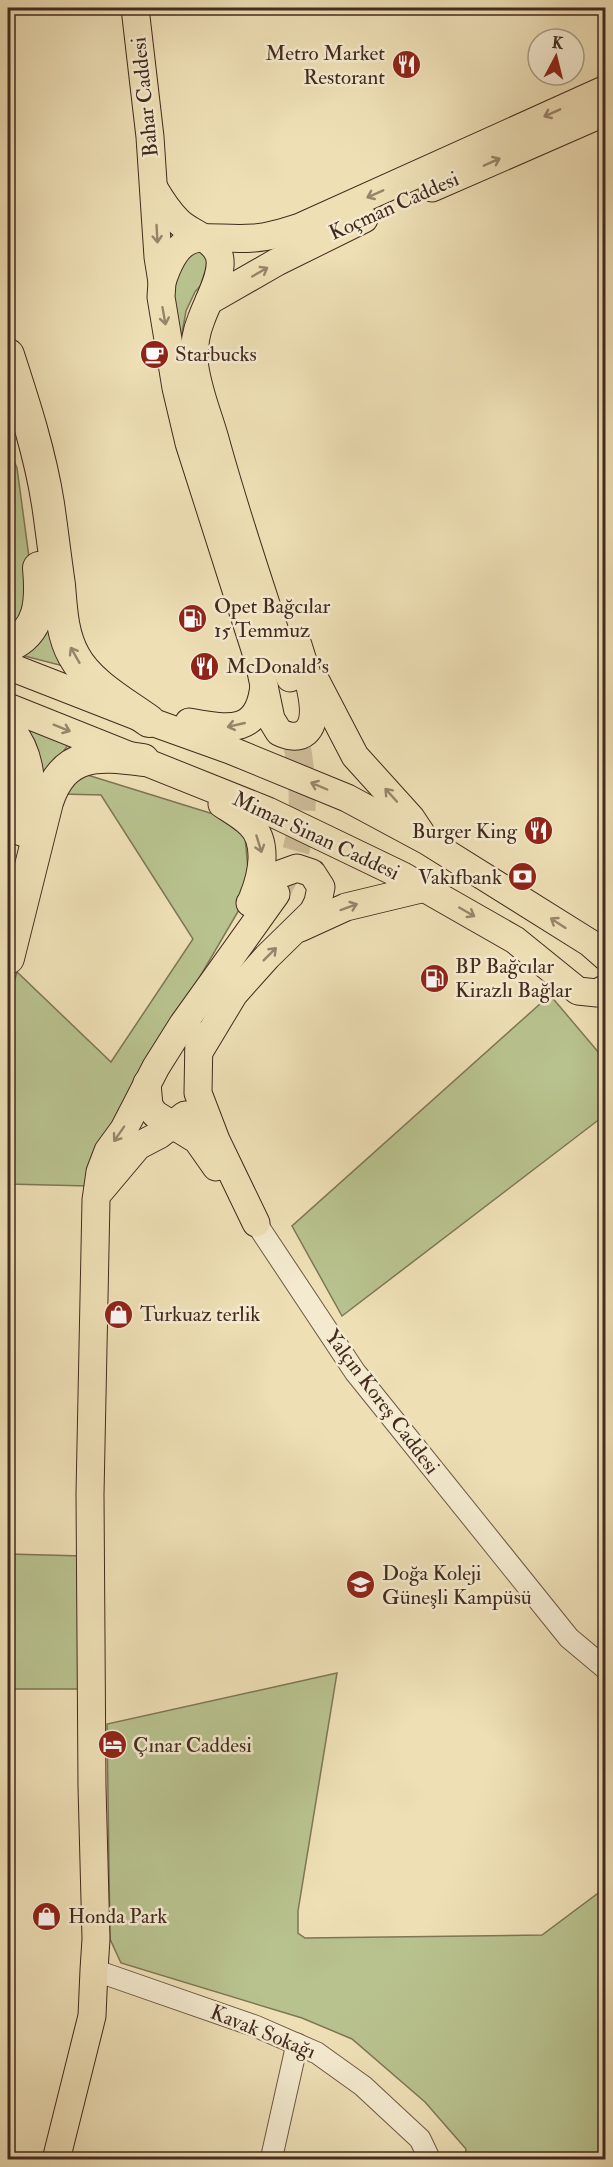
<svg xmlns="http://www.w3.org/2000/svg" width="613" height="2167" font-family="'IM FELL Double Pica',serif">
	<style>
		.green { fill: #b8c28e; stroke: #7e7656; stroke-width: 1.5 }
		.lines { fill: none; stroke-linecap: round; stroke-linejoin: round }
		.major-tunnel { stroke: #ccbb97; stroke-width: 27; stroke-dasharray: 27 14; stroke-linecap: butt }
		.minor-casing { stroke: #6e5744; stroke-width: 23 }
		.major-casing { stroke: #432a1f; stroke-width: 29 }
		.highway-casing { stroke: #432a1f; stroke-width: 34 }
		.minor { stroke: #f4eacf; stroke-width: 21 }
		.major { stroke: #eedfb5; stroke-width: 27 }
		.highway { stroke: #eedfb5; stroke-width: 32 }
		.oneway { stroke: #98846a }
		.labels { text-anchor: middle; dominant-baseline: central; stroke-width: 5; stroke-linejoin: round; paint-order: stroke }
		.poi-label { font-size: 21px; fill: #432a1f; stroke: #f4eacf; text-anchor: start }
		.street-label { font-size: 21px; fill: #432a1f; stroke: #f4eacf }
	</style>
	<rect width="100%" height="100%" fill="#eedfb5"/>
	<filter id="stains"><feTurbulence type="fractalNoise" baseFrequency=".00333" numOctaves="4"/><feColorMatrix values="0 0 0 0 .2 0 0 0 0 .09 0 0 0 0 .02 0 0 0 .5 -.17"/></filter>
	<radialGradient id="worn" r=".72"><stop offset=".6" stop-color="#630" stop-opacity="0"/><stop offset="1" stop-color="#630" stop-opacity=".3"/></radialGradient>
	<g class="green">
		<polygon points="196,250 210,256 202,284 195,292 186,311 181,339 170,306 180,262"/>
		<polygon points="8,447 17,468 31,572 20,618 8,626"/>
		<polygon points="54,611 71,668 13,653"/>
		<polygon points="26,725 68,745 41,783 34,744"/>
		<polygon points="81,773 226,818 245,837 250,891 101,1146 88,1186 8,1184 8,1003 17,972 111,1062 193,939 101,795 62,794"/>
		<polygon points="550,995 605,1060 605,1115 342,1316 292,1226"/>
		<polygon points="8,1554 83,1556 85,1689 8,1689"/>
		<polygon points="337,1673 298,1911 298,1933 305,1938 542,1935 605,1888 605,2159 465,2159 466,2149 425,2102 352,2039 302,2018 121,1963 110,1939 107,1724"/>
	</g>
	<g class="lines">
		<path class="major-tunnel" d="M279,888C283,879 289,871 292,863C308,820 303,766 292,723"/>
		<defs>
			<g id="minor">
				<polyline points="256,1223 355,1372 569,1638 606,1669"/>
				<polyline points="94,1970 255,2026 317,2053 363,2086 420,2139 430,2160"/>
				<polyline points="271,2160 297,2044"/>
			</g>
			<g id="major">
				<path d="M135,8L150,137L158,257L162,282L161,297L176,388L189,443L259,662L271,719L279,732C287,736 298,739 306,732C324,715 304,666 298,645"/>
				<path d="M154,188C161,200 168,211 178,221C191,234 212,237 219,255C225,273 207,302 201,320C196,332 194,347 194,360C196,386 208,414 215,439C237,520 265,599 290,678"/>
				<polyline points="432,188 606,112"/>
				<path d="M162,282C182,221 203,242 254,238C270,237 285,232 300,227L606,89"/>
				<polyline points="209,301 277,262 364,219"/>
				<polyline points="8,666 149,721 230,750 347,798 427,841 590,943 606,957"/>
				<polyline points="317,683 355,756 411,818 421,833"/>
				<polyline points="8,707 268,811 403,876 515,940 578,991 597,993 606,988"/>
				<path d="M189,722C228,729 259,736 264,685"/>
				<path d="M222,804C231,810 242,816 250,824C269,842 262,875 253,897"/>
				<polyline points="300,928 346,907 425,888"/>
				<polyline points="199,1036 198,1093 216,1140 256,1223"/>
				<polyline points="199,1052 234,994 267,957 313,912 318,902 321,887 312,873 297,868 272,877 250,903"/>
				<polyline points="147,1083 149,1106 155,1114 197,1140 216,1167"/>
				<polyline points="101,1190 138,1146 159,1135 185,1115"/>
				<polyline points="56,2160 92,2016 94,1970 96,1939 92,1786 90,1494 96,1200 100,1172 108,1151 124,1129 156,1067 183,1024 276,894"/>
			</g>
			<g id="highway">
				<path d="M8,355C24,404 40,453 48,504C52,531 55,558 59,585C61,609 62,635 74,656C89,684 124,703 149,721"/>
				<path d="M8,646C41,632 42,600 39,568"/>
				<path d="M8,729C33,759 30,794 23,830"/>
				<path d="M8,958L47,802C64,751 97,754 143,760"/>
			</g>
		</defs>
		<use href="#minor" class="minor-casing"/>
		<use href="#major" class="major-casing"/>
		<use href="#highway" class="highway-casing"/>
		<use href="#minor" class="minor"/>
		<use href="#major" class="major"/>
		<use href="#highway" class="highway"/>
	</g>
	<defs><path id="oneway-shaft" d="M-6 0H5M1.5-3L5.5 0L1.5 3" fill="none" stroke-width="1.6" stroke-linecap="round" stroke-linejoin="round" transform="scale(1.5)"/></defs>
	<g class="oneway">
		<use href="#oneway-shaft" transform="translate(552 113) rotate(156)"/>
		<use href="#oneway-shaft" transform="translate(492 162) rotate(-24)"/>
		<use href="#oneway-shaft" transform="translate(375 194) rotate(156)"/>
		<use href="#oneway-shaft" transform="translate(157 234) rotate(87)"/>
		<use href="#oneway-shaft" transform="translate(260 272) rotate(-30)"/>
		<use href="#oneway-shaft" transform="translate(164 316) rotate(80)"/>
		<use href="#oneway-shaft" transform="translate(75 655) rotate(-120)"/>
		<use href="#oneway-shaft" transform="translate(236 725) rotate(167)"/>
		<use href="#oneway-shaft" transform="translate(62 728) rotate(22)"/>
		<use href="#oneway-shaft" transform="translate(319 786) rotate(-157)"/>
		<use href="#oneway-shaft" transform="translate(391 795) rotate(-132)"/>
		<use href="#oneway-shaft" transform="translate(259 844) rotate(73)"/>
		<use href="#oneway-shaft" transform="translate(349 907) rotate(-20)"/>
		<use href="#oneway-shaft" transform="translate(467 912) rotate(30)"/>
		<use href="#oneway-shaft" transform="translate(558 923) rotate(-147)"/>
		<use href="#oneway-shaft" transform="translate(270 954) rotate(-45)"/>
		<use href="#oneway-shaft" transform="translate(119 1134) rotate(125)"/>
	</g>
	<defs>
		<symbol id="restaurant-disc" viewBox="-11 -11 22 22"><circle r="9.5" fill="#8f2418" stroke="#f4eacf"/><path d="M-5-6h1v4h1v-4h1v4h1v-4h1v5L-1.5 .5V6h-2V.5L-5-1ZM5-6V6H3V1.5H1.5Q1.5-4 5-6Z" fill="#fff"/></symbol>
		<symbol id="cafe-disc" viewBox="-11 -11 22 22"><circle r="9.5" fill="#8f2418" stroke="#f4eacf"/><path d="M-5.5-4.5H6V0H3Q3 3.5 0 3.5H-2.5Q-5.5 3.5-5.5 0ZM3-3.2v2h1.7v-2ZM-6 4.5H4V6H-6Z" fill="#fff"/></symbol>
		<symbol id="fuel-disc" viewBox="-11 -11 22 22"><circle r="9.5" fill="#8f2418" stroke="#f4eacf"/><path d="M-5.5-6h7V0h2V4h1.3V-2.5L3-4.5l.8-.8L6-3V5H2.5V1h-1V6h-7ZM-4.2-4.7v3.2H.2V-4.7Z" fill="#fff"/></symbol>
		<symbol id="bank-disc" viewBox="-11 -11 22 22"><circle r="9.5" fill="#8f2418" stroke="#f4eacf"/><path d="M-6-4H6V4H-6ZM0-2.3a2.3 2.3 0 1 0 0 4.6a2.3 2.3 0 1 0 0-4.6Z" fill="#fff"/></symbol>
		<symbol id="shop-disc" viewBox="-11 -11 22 22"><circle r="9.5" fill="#8f2418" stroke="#f4eacf"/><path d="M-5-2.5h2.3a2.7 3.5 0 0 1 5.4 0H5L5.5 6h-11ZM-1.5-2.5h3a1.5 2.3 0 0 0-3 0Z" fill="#fff"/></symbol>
		<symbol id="school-disc" viewBox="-11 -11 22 22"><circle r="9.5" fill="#8f2418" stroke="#f4eacf"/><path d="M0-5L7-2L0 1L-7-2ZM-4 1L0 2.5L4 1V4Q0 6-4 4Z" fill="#fff"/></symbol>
		<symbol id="hotel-disc" viewBox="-11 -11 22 22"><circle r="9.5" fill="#8f2418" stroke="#f4eacf"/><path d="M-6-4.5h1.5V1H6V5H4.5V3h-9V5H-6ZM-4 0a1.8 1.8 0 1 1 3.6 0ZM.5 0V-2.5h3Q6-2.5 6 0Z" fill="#fff"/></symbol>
	</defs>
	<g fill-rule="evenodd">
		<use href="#restaurant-disc" x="390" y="48" width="33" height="33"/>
		<use href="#cafe-disc" x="138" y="338" width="33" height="33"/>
		<use href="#fuel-disc" x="176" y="602" width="33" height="33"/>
		<use href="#restaurant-disc" x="188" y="650" width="33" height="33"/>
		<use href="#restaurant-disc" x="522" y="814" width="33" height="33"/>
		<use href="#bank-disc" x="506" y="860" width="33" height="33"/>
		<use href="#fuel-disc" x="418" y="962" width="33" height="33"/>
		<use href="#shop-disc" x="102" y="1298" width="33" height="33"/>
		<use href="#school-disc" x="344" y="1568" width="33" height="33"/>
		<use href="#hotel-disc" x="96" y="1728" width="33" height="33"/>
		<use href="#shop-disc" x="30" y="1900" width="33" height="33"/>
	</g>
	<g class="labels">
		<g class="poi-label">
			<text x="385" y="53" text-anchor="end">Metro Market<tspan x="385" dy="24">Restorant</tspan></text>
			<text x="175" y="354">Starbucks</text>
			<text x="214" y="606">Opet Bağcılar<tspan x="214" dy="24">15 Temmuz</tspan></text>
			<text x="226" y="666">McDonald's</text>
			<text x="517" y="831" text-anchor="end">Burger King</text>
			<text x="502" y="877" text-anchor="end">Vakıfbank</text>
			<text x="455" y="966">BP Bağcılar<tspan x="455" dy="24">Kirazlı Bağlar</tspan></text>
			<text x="140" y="1314">Turkuaz terlik</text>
			<text x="382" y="1573">Doğa Koleji<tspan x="382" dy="24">Güneşli Kampüsü</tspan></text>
			<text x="133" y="1745">Çınar Caddesi</text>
			<text x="68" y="1916">Honda Park</text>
		</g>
		<g class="street-label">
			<text transform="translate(145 97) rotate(-96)">Bahar Caddesi</text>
			<text transform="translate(394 206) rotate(-24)">Koçman Caddesi</text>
			<text transform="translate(316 836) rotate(25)">Mimar Sinan Caddesi</text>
			<text transform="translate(382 1402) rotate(53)">Yalçın Koreş Caddesi</text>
			<text transform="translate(263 2032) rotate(22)">Kavak Sokağı</text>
		</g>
	</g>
	<rect width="613" height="2167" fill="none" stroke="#eedfb5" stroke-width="30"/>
	<rect x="9" y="9" width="595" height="2149" fill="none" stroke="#432a1f" stroke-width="3"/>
	<rect x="15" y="15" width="583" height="2137" fill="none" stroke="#432a1f" stroke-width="1.5"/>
	<g transform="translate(556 57) rotate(7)"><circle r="28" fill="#f4eacf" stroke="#ad9d89" stroke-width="1.5"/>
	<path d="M0-4.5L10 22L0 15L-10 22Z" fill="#8f2418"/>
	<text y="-9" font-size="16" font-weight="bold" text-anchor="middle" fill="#432a1f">K</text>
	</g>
	<rect width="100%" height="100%" filter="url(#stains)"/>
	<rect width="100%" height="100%" fill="url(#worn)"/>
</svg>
